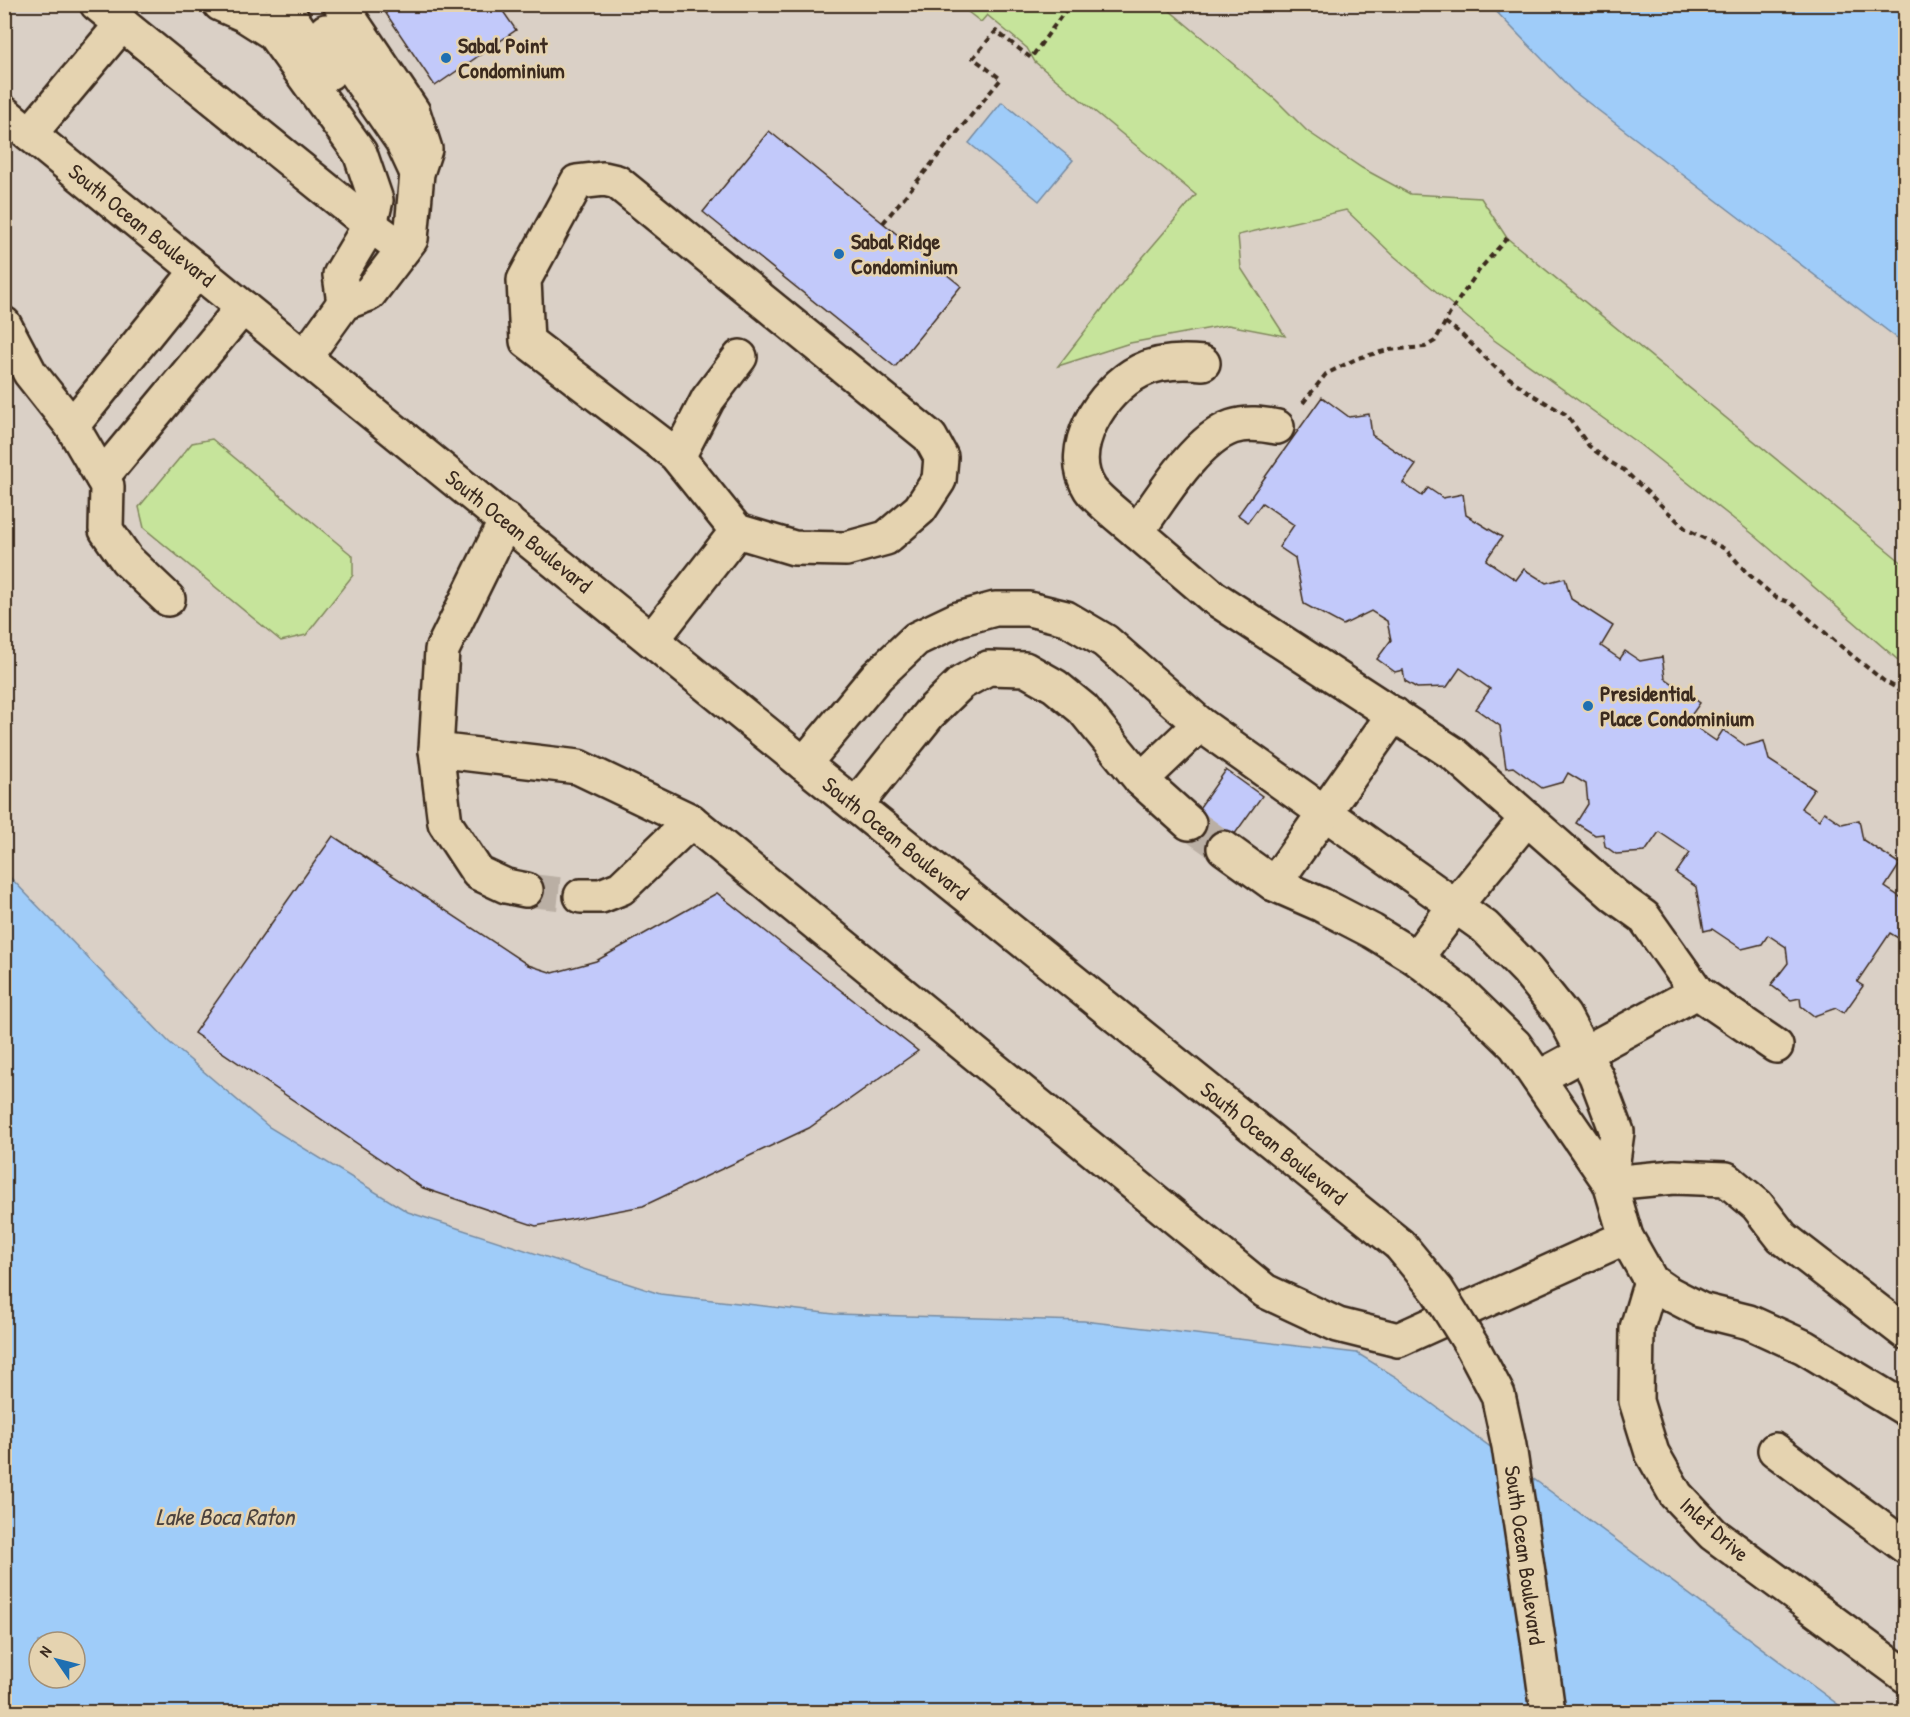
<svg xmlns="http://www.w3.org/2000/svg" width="1910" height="1717" font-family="'Patrick Hand',sans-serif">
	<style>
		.green { fill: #c6e49b; stroke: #80875c; stroke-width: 1.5 }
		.water { fill: #9fccf9; stroke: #778ba1; stroke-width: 1.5; fill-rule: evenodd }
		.building { fill: #c2c9fa; stroke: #3b2a1e; stroke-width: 1.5 }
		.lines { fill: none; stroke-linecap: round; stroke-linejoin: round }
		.minor-tunnel { stroke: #baafa4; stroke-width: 33; stroke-dasharray: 33 16; stroke-linecap: butt }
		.minor-casing { stroke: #3b2a1e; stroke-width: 38 }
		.major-casing { stroke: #3b2a1e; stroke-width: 38 }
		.path { stroke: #3b2a1e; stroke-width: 4; stroke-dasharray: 6 4.5; stroke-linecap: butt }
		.minor { stroke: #e5d3b0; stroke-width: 33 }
		.major { stroke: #e5d3b0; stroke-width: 33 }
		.major-bridge-casing { stroke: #3b2a1e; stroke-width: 38; stroke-linecap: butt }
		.major-bridge { stroke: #e5d3b0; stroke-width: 33 }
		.poi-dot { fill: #1f6fb2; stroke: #e5d3b0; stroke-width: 2 }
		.labels { text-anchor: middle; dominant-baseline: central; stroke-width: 5; stroke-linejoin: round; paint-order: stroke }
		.poi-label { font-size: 22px; font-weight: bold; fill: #3b2a1e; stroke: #e5d3b0; text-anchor: start }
		.street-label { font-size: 22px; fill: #3b2a1e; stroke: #e5d3b0 }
		.water-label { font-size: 24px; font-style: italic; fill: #4a423f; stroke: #e5d3b0 }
	</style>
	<rect width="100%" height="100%" fill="#dad0c6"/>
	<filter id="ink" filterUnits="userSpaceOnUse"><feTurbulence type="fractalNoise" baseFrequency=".0167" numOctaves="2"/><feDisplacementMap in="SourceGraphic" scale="12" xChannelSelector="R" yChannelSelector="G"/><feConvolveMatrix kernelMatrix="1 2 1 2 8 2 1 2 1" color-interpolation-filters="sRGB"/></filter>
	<g filter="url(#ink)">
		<g class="green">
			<polygon points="959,5 1163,5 1276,100 1307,131 1362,168 1410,194 1481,198 1507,238 1905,565 1905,666 1754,535 1639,444 1494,340 1394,256 1346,210 1238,235 1241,268 1285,336 1228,325 1130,343 1058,366 1137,264 1196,195 1035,62 1027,48 987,15 981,22"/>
			<polygon points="212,439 353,556 353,575 306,635 281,641 144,528 139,507 192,443"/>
		</g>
		<g class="water">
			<polygon points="1490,5 1905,5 1905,344 1573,91"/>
			<polygon points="1002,102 1073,160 1039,201 969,143"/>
			<path d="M4,871L169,1042L269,1127L408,1212L660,1294L834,1314L1084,1321L1357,1353L1396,1377L1848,1712H5ZM39,1642H75V1678H39Z"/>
		</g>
		<g class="building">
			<polygon points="397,4 498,4 516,30 435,86 385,12"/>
			<polygon points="769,131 961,286 895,367 703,212"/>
			<polygon points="1322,397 1349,417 1369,414 1372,435 1416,465 1403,483 1422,496 1428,488 1443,498 1463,494 1466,515 1502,537 1486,560 1516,580 1524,569 1546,583 1565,578 1571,599 1613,626 1601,646 1620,659 1625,651 1640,661 1662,657 1665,678 1700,703 1687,721 1716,741 1723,730 1746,746 1764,741 1769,760 1814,789 1801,808 1819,820 1824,812 1842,824 1859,820 1863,840 1900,864 1885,887 1906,901 1906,910 1901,916 1906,919 1906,936 1898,938 1890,933 1857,982 1863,986 1844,1013 1836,1008 1814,1016 1801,1006 1800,998 1791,1000 1771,985 1788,963 1786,947 1768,935 1762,944 1742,949 1712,929 1704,931 1696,887 1676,873 1690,853 1659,832 1645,852 1616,854 1605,846 1603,834 1595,835 1576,823 1588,804 1586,784 1568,773 1563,782 1542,788 1513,767 1506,768 1500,726 1476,709 1490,689 1460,668 1447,687 1417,688 1405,681 1403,670 1395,672 1377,659 1391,640 1387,621 1371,611 1343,625 1304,604 1295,558 1279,547 1294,525 1262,503 1248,522 1238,515"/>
			<polygon points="1226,770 1262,796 1219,856 1183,831"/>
			<polygon points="333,836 528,965 553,973 596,961 717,893 918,1051 809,1128 643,1206 536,1226 423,1188 194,1033"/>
		</g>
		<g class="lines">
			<g class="minor-tunnel">
				<polyline points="1189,823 1224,848"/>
				<polyline points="526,890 581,896"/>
			</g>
			<defs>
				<g id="minor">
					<polyline points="97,4 370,225 403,249"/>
					<polyline points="220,4 243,14 273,33 360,153 376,200 370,225 340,275 344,303"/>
					<polyline points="283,6 329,73"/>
					<polyline points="326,31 402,141 415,169"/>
					<polyline points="30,134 122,24"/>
					<polyline points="4,324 30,373 72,426 107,486 106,530 127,560 168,599"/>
					<polyline points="305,357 344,303 369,294 411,239 417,173 425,149 413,112 340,4"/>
					<polyline points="72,426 198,270"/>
					<path d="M1277,427C1262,424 1247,422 1232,427C1195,440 1159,501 1137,532L1213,597L1454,754L1615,896L1644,917L1697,992L1776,1046"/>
					<polyline points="678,457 708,399 740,357"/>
					<polyline points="102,477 243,307"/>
					<polyline points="506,520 442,650 436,750 445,823 478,873 506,886 526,890"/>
					<path d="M1137,532C1126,522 1097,500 1090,489C1064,449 1102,390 1140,371C1158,362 1183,361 1203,363"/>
					<polyline points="652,640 737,531 676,455 527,341 524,280 577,182 604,179 617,182 930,437 941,457 939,480 920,509 886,538 846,549 794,548 737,531"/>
					<polyline points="436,750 578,767 691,821 1265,1291 1338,1325 1398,1340 1626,1237"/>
					<polyline points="804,764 877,676 916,639 958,619 995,609 1029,609 1066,618 1105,641 1200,724 1485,927 1527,970 1564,1016 1596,1076 1617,1132 1610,1183 1515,1045 1461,993 1416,958 1372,931 1322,905 1274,884 1224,848"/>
					<polyline points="1141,780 1200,724"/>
					<polyline points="856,805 929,714 961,683 988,668 1025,669 1055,686 1083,709 1141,780 1189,823"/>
					<polyline points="1274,884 1394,714"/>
					<polyline points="581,896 601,896 621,888 691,821"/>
					<polyline points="1416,958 1455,906 1527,818"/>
					<polyline points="1538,1078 1697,992"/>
					<polyline points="1651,1281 1637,1328 1636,1401 1652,1453 1676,1495 1713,1534 1906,1676"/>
					<polyline points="1906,1333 1782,1237 1757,1205 1726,1179 1674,1177 1610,1183 1626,1237 1651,1281 1670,1294 1701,1310 1749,1322 1804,1347 1906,1409"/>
					<polyline points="1775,1450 1906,1547"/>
				</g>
				<g id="major">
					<polyline points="4,113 804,764 1400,1245"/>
					<polyline points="1539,1646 1548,1712"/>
				</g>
			</defs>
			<use href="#minor" class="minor-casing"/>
			<use href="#major" class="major-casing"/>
			<g class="path">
				<polyline points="883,223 1001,79 973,58 996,31 1031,58 1070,4"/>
				<polyline points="1445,322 1460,333 1496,368 1531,394 1567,415 1589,446 1608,461 1624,470 1686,529 1727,550 1746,572 1775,597 1791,603 1843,648 1884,681 1895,687 1906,699"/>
				<polyline points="1303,403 1326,374 1358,358 1388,350 1425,347 1435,341 1453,308 1480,269 1507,238"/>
			</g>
			<use href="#minor" class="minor"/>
			<use href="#major" class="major"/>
			<defs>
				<polyline id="major-bridge" points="1400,1245 1437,1290 1472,1346 1498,1395 1509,1446 1539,1646"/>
			</defs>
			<use href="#major-bridge" class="major-bridge-casing"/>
			<use href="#major-bridge" class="major-bridge"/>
		</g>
	</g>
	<g class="poi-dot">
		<circle cx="446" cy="58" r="6"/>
		<circle cx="839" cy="254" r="6"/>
		<circle cx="1588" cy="706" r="6"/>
	</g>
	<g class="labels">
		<g class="poi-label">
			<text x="458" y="45">Sabal Point<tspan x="458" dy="25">Condominium</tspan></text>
			<text x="851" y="241">Sabal Ridge<tspan x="851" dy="25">Condominium</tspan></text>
			<text x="1600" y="693">Presidential<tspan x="1600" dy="25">Place Condominium</tspan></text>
		</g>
		<g class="street-label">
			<text transform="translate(142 225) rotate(39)">South Ocean Boulevard</text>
			<text transform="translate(519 531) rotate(39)">South Ocean Boulevard</text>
			<text transform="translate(896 838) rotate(39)">South Ocean Boulevard</text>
			<text transform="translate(1274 1143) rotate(39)">South Ocean Boulevard</text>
			<text transform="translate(1715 1529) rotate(42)">Inlet Drive</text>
			<text transform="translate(1525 1555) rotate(82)">South Ocean Boulevard</text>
		</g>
		<g class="water-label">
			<text x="225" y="1516">Lake Boca Raton</text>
		</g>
	</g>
	<rect width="1910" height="1717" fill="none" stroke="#e5d3b0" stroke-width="24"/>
	<rect x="12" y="12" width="1886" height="1693" fill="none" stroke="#3b2a1e" stroke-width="2" filter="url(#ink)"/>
	<g transform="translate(57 1660) rotate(305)"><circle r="28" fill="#e5d3b0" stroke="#a18f76" stroke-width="1.5"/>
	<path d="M0-4.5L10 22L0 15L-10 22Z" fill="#1f6fb2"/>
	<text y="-9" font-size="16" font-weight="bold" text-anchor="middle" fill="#3b2a1e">N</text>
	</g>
</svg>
